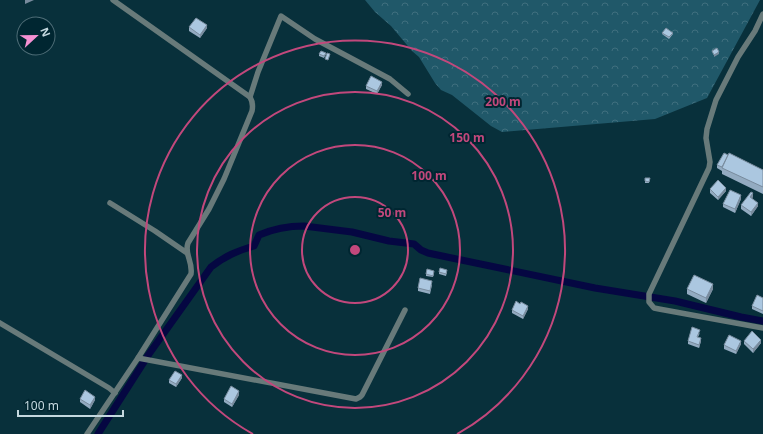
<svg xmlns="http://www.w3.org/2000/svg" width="763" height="434" font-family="'Noto Sans',sans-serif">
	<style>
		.forest { fill: url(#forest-crowns) }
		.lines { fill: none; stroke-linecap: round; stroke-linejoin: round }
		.canal { stroke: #050742; stroke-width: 7 }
		.minor { stroke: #687a7a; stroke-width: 5.5 }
		.wall { fill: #93abc1 }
		.shaded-wall { fill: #788b9d }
		.building { fill: #abc7e0; stroke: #788b9d }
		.ring { fill: none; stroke: #c2487c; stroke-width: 2 }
		.centre { fill: #c2487c; stroke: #002631; stroke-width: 2 }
		.ring-label { font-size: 12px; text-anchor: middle; font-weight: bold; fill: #c2487c; stroke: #002631; stroke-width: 4; stroke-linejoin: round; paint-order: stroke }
	</style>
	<defs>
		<pattern id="forest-crowns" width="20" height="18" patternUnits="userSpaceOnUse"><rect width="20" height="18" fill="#205869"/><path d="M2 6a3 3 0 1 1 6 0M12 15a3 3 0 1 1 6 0" fill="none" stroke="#3f6f7e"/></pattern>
	</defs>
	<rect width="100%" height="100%" fill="#08303b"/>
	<polygon class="forest" points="365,0 760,0 707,98 655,119 502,132 491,126 452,95 441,90 435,83 419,57 412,51 391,26 375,12"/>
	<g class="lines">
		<path class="canal" d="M98,434L149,354L211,267C225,256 237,251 254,246L259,235C273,229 289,226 304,226L352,232L389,241L414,244L421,250L428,253L595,288L675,301L741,317L763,321"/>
		<g class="minor">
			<polyline points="763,14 755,31 738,57 716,100 707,129 706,138 710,162 709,168 649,294 649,302 654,308 659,309 763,328"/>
			<polyline points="250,97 258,72 281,16 315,39 390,79 408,94"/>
			<polyline points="110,203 155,231 187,253"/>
			<polyline points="0,323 109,388 115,393"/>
			<polyline points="138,358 356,399 360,397 362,395 405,310"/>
			<path d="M87,434L138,358L191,274C193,261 184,254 188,243L209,209L224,179L252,111C253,106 253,102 250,97L113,0"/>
		</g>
	</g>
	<g class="wall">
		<polygon points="189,27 207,28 200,38 189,31"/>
		<polygon points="662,33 673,34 669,39 662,34"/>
		<polygon points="319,54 326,54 324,58 319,56"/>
		<polygon points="382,85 377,94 366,89 366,86"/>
		<polygon points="728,156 763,170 763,194 722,174 722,171 717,168 717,165"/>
		<polygon points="645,178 650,178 649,183 645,183"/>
		<polygon points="710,189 726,191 718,200 710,193"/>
		<polygon points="753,197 752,199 758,206 751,216 741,209 741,205"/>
		<polygon points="741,199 735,213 723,207 723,204"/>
		<polygon points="439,272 447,272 446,276 439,274"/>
		<polygon points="434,273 433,277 426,276 426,274"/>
		<polygon points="432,285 430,294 418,291 418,288"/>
		<polygon points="687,289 713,289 706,303 687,294"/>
		<polygon points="763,298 763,314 752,309 752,306"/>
		<polygon points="528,309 523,319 512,313 512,310"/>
		<polygon points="700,333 698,337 701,341 699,348 688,344 688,341"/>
		<polygon points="744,341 761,343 753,353 744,344"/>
		<polygon points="741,344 736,354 724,349 724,345"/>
		<polygon points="182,378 176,387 169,383 169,380"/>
		<polygon points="239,395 232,407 224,402 224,399"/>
		<polygon points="80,399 95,400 90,409 80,402"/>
	</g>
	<g class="shaded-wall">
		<polygon points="25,0 34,0 25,4"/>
		<polygon points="207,25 207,28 200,38 200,35"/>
		<polygon points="719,52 719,54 714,57 714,55"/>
		<polygon points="382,82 382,85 377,94 377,91"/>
		<polygon points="726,188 726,191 718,200 718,197"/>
		<polygon points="753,193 753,197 750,201 750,197"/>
		<polygon points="741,195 741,199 735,213 735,209"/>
		<polygon points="758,203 758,206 751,216 751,212"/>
		<polygon points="713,284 713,289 706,303 706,298"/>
		<polygon points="528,306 528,309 523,319 523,316"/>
		<polygon points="701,338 701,341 699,348 699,345"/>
		<polygon points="761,340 761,343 753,353 753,349"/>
		<polygon points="741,341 741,344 736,354 736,351"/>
		<polygon points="182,375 182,378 176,387 176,384"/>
		<polygon points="239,391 239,395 232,407 232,404"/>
		<polygon points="95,397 95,400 90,409 90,405"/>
	</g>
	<g class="building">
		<polygon points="196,18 207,25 200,35 189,27"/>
		<polygon points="666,28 673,33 669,37 662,33"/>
		<polygon points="717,48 719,52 714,55 712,51"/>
		<polygon points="321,51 326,53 324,56 319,54"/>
		<polygon points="327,53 330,54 328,60 325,59"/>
		<polygon points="371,76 382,82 377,91 366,86"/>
		<polygon points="724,153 728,155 722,167 717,165"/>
		<polygon points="729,153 763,170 763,187 722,168"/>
		<polygon points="645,178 650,178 649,182 645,181"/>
		<polygon points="718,180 726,188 718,197 710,189"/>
		<polygon points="730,190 741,195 735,209 723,204"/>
		<polygon points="751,192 753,193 750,197 758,203 751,212 741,205"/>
		<polygon points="440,268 447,270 446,274 439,272"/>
		<polygon points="427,269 434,271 433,276 426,274"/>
		<polygon points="694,275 713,284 706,298 687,289"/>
		<polygon points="420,278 432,281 430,291 418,288"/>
		<polygon points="757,295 763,298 763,311 752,306"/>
		<polygon points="516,301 520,304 521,302 528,306 523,316 512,310"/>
		<polygon points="692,327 700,330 697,337 701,338 699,345 688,341"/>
		<polygon points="752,331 761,340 753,349 744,341"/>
		<polygon points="729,335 741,341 736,351 724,345"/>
		<polygon points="175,371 182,375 176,384 169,380"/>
		<polygon points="231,386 239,391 232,404 224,399"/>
		<polygon points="85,390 95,397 90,405 80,399"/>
	</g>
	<g class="ring">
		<circle cx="355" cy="250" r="53"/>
		<circle cx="355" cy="250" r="105"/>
		<circle cx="355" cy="250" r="158"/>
		<path d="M253 434A210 210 0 1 1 457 434"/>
	</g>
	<circle cx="355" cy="250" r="6" class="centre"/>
	<g class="ring-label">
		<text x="503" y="106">200 m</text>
		<text x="467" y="142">150 m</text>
		<text x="429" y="180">100 m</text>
		<text x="392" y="217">50 m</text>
	</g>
	<g transform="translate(36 36) rotate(68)"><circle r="19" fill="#002631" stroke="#4e6d77"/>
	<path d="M0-3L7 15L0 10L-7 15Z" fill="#f491d3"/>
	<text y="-6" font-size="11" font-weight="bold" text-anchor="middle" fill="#c4d8df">N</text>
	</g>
	<path d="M18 410v6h105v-6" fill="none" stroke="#c4d8df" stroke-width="2"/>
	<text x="24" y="410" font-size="12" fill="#c4d8df" stroke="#002631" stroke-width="3" paint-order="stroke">100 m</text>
</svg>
